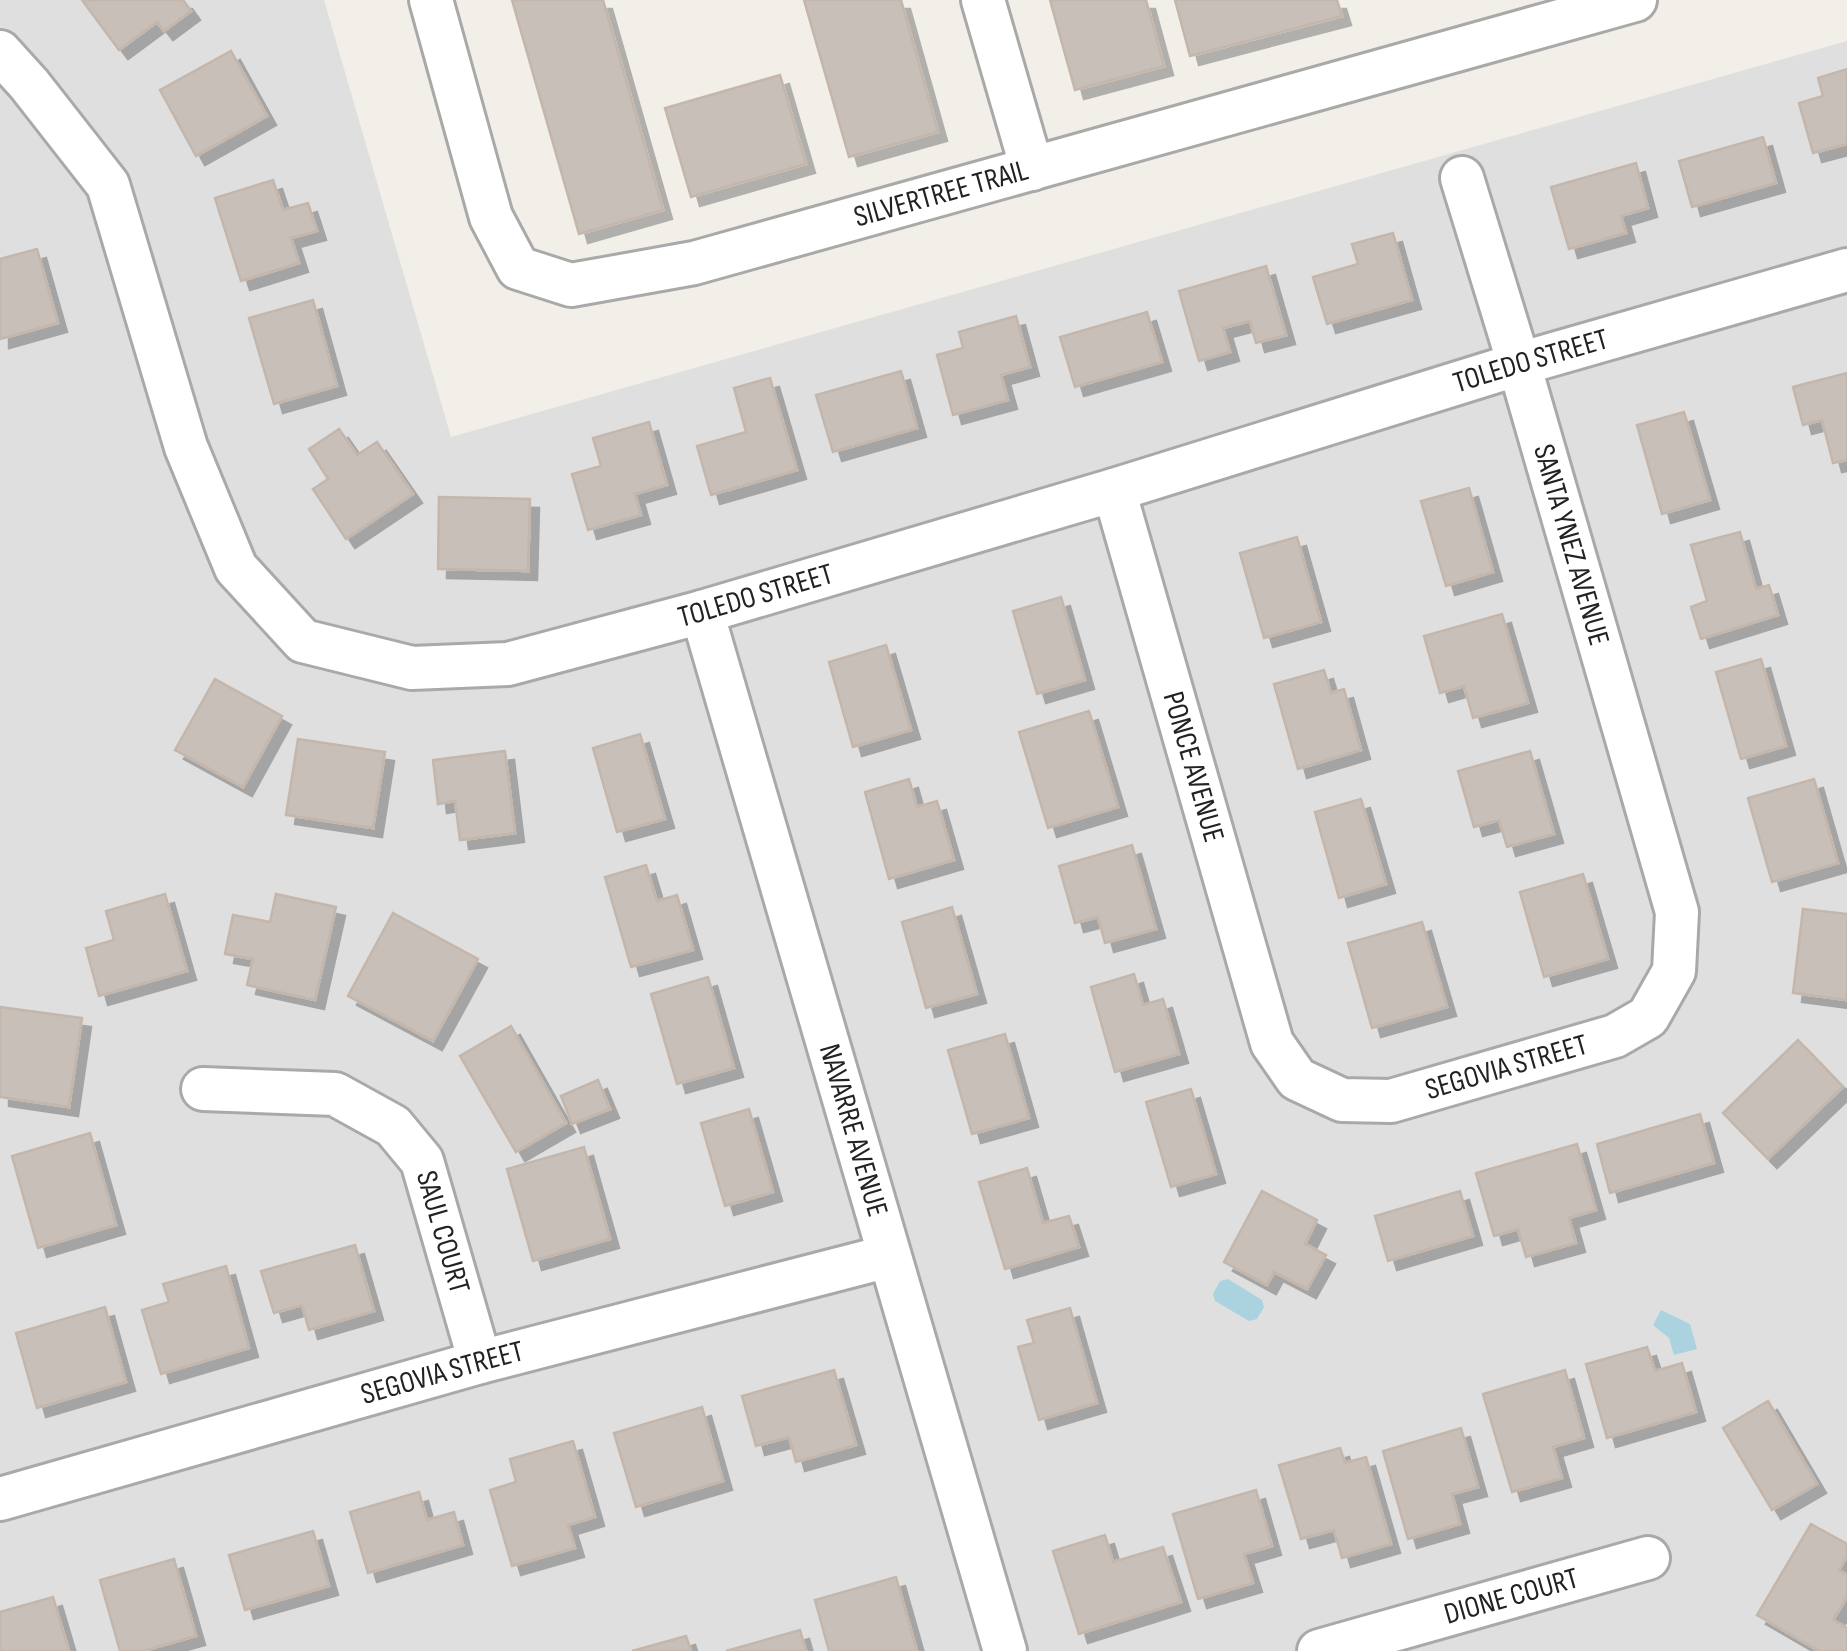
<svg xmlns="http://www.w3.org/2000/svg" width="1847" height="1651" font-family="'Sofia Sans Condensed',sans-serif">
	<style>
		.residential { fill: #e0dfdf }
		.water { fill: #aad3df }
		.building { fill: #c7bfb8; stroke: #c4b6ab; stroke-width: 2.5; filter: url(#shadow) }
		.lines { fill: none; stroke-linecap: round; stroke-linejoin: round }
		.minor-casing { stroke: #a9a9a9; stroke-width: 48 }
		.minor { stroke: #fff; stroke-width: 42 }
		.labels { text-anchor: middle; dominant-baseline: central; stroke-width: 10; stroke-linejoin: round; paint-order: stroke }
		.street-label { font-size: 30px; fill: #222; stroke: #fff }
	</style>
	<defs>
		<filter id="shadow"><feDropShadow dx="9" dy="9" stdDeviation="0" flood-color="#0004"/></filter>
	</defs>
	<rect width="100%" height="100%" fill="#f2efe9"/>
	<polygon class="residential" points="0,0 324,0 451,437 1847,41 1847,1651 0,1651"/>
	<g class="water">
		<polygon points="1228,1279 1262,1300 1264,1307 1257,1319 1249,1321 1215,1301 1213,1294 1220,1281"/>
		<polygon points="1661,1310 1690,1324 1697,1349 1674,1355 1669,1338 1653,1325"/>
	</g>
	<g class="building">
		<polygon points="82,0 183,0 191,11 164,31 157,22 119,50"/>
		<polygon points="512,0 603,0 663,210 579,234"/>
		<polygon points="804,0 901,0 938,132 849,157"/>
		<polygon points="1050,0 1146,0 1164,66 1075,90"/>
		<polygon points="1175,0 1337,0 1342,16 1190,56"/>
		<polygon points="231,51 267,116 196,156 160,90"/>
		<polygon points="1847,69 1847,144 1813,153 1799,103 1823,96 1818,78"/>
		<polygon points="780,75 806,164 691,197 665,108"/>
		<polygon points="1763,137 1776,183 1692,207 1679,161"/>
		<polygon points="1636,163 1648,208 1621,216 1626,233 1569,249 1551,187"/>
		<polygon points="273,180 283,210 308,203 317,231 291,238 299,263 241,281 215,198"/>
		<polygon points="1393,233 1412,300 1327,324 1313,277 1358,264 1352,244"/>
		<polygon points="37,249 58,323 0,339 0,259"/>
		<polygon points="1266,266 1286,335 1256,343 1250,321 1223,328 1230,352 1199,361 1179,291"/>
		<polygon points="313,300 337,386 274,404 249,318"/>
		<polygon points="1147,312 1162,362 1075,387 1060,337"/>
		<polygon points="1016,316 1030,367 1001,375 1008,400 953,415 937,355 963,348 959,332"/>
		<polygon points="901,371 917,428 833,452 816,395"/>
		<polygon points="1847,373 1847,460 1833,463 1822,420 1803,425 1793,387"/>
		<polygon points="770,378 797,470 711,495 697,446 746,432 734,388"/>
		<polygon points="1684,412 1710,500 1662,514 1637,425"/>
		<polygon points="649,422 667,485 635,494 641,515 588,530 572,474 601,466 593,438"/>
		<polygon points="339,429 357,455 377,442 413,494 346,539 313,489 328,479 309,449"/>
		<polygon points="1469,488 1493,572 1446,586 1421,501"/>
		<polygon points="439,497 530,499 528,571 438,569"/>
		<polygon points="1740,532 1756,589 1769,585 1778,615 1701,639 1691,607 1707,601 1691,545"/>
		<polygon points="1297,537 1321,622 1264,638 1240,553"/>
		<polygon points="1061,597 1085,680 1037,694 1013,611"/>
		<polygon points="1502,614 1528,703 1473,718 1464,686 1440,693 1424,636"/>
		<polygon points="886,645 911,730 853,747 829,662"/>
		<polygon points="1761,659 1786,746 1741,759 1716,672"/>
		<polygon points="1324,670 1331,693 1344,689 1361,750 1298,769 1274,684"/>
		<polygon points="215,679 282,716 243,787 175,750"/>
		<polygon points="1089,711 1118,807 1048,828 1019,732"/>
		<polygon points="640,734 665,819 617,832 593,748"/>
		<polygon points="298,739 385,752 373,828 286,815"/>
		<polygon points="505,751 515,833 460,840 455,801 438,804 433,760"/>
		<polygon points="1530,751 1554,834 1507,847 1499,820 1474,827 1458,771"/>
		<polygon points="909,779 917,807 937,801 954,860 889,879 865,792"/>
		<polygon points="1814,779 1838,863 1772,882 1748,798"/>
		<polygon points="1361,799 1386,884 1339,898 1315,812"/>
		<polygon points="1132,845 1156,929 1105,943 1098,917 1075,923 1059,866"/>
		<polygon points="646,865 657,901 677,895 693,950 631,967 605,877"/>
		<polygon points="1583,874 1608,959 1544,977 1520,892"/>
		<polygon points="165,894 187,971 99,996 86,948 114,940 106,911"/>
		<polygon points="276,894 336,907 315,1000 247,985 253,959 225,954 233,915 270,922"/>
		<polygon points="952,907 977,994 926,1008 902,922"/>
		<polygon points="1803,909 1847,914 1847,1000 1793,993"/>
		<polygon points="393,913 478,959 433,1041 348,996"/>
		<polygon points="1422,922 1447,1007 1372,1028 1348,943"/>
		<polygon points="1134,974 1143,1005 1163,999 1179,1054 1115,1072 1091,987"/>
		<polygon points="708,977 734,1068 677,1084 651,994"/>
		<polygon points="0,1007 82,1018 69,1107 0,1097"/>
		<polygon points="511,1026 566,1123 516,1152 460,1056"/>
		<polygon points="1005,1034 1029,1118 972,1134 948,1050"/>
		<polygon points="1798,1040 1843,1087 1768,1159 1723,1113"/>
		<polygon points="598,1080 610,1109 572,1124 561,1096"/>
		<polygon points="1191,1089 1216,1174 1171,1187 1146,1102"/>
		<polygon points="749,1109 773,1192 725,1206 701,1123"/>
		<polygon points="1700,1114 1714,1163 1610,1193 1597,1144"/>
		<polygon points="90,1133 116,1225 38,1248 12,1156"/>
		<polygon points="1577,1144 1596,1210 1569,1218 1576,1243 1526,1257 1518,1229 1494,1236 1476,1173"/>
		<polygon points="584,1147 610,1239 533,1261 507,1169"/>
		<polygon points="1027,1168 1043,1223 1069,1216 1079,1247 1005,1269 979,1182"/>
		<polygon points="1262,1191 1317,1220 1305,1244 1326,1255 1307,1289 1274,1272 1267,1285 1224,1262"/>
		<polygon points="1460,1191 1473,1236 1388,1261 1375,1216"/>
		<polygon points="355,1245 374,1311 309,1330 302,1305 274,1313 261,1271"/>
		<polygon points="226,1266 249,1348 161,1374 142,1310 169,1302 163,1284"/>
		<polygon points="105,1307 126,1382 37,1408 16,1333"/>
		<polygon points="1070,1308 1097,1403 1039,1420 1018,1347 1034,1343 1027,1320"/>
		<polygon points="1647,1347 1655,1371 1682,1363 1696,1412 1607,1438 1586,1364"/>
		<polygon points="834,1370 856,1445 796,1462 789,1437 756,1446 742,1396"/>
		<polygon points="1565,1370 1584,1438 1553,1447 1562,1478 1512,1492 1483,1394"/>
		<polygon points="1768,1401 1817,1484 1772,1510 1723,1428"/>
		<polygon points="702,1407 723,1481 636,1507 614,1433"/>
		<polygon points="1461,1428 1478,1487 1452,1494 1460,1524 1408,1539 1383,1451"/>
		<polygon points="573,1441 595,1517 568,1525 575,1548 512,1566 490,1490 516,1482 510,1459"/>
		<polygon points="1340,1448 1345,1463 1366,1457 1391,1544 1342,1558 1334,1530 1301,1539 1279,1465"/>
		<polygon points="1256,1490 1272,1546 1244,1554 1253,1583 1198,1599 1173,1514"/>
		<polygon points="419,1492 427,1520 454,1512 463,1545 368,1573 350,1512"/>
		<polygon points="1811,1524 1847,1544 1847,1556 1839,1570 1847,1575 1847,1597 1833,1620 1847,1628 1847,1651 1819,1651 1757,1615"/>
		<polygon points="313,1531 329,1586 245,1610 229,1555"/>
		<polygon points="1105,1535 1113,1562 1163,1547 1181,1602 1079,1634 1053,1551"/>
		<polygon points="174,1559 196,1636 143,1651 120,1651 100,1580"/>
		<polygon points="896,1577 917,1651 829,1651 815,1600"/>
		<polygon points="53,1597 69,1651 0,1651 0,1612"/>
		<polygon points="800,1630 806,1651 726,1651"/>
		<polygon points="686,1636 691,1651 632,1651"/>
	</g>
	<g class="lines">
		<defs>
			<g id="minor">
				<path id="s1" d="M431,0L491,217L518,268L571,285L694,263L1635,0"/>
				<polyline points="983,0 1032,169"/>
				<path id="s2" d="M0,52L29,84L108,185L186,447L236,568L303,641L412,668L508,664L702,612L1114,490L1519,364L1847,270"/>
				<path id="s3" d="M1114,490L1272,1043L1297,1079L1342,1100L1391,1101L1615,1036L1648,1017L1674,971L1677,912L1519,364L1462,178"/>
				<path id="s4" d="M702,612L1005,1651"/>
				<path id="s5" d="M203,1089L335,1094L393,1126L422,1161L480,1362"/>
				<path id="s6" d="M0,1499L480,1362L889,1256"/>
				<path id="s7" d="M1319,1651L1648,1558"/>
			</g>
		</defs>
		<use href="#minor" class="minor-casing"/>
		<use href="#minor" class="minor"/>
	</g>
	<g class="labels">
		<g class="street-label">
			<text stroke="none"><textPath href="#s1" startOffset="720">SILVERTREE TRAIL</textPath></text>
			<text stroke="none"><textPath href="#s2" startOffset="1950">TOLEDO STREET</textPath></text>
			<text transform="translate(1571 545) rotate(74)">SANTA YNEZ AVENUE</text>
			<text stroke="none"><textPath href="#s2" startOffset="1140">TOLEDO STREET</textPath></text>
			<text stroke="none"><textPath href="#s3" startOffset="288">PONCE AVENUE</textPath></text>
			<text stroke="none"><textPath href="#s3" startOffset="838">SEGOVIA STREET</textPath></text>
			<text stroke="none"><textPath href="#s4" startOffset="540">NAVARRE AVENUE</textPath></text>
			<text stroke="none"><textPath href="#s5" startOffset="318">SAUL COURT</textPath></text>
			<text stroke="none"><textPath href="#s6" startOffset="460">SEGOVIA STREET</textPath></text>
			<text stroke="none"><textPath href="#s7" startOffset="200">DIONE COURT</textPath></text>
		</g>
	</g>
</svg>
